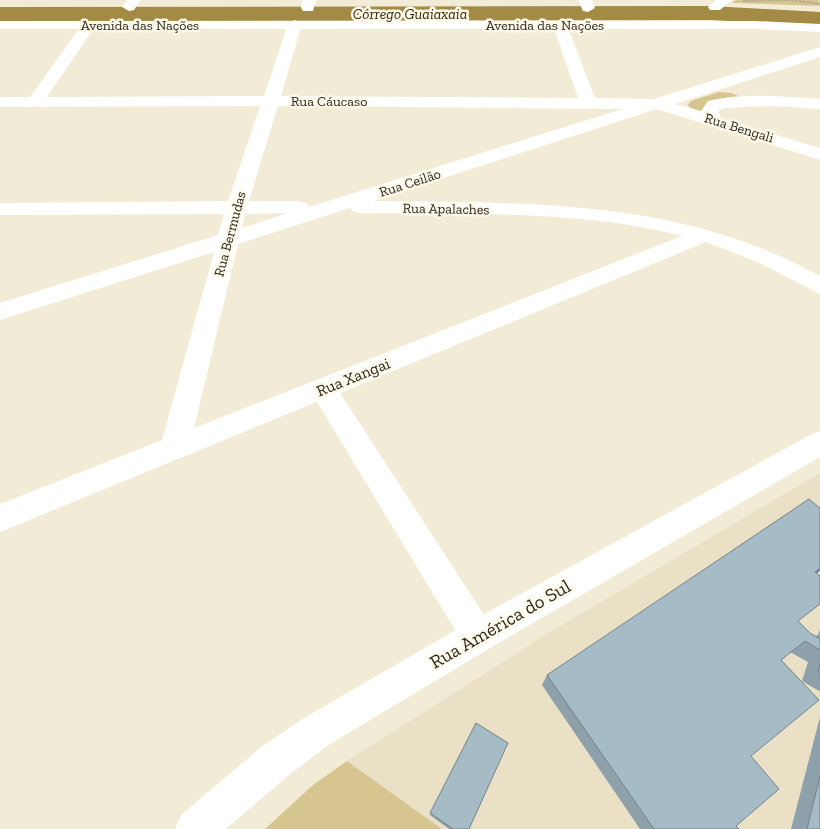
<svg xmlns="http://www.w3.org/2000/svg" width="820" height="829" font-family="'Zilla Slab',serif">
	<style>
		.built { fill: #eae0c5 }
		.green { fill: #d7c590 }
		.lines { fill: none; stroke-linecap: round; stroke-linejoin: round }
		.river { fill: #a38b46; fill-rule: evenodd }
		.path { stroke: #b1ab9a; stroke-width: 2; stroke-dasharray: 3 1; stroke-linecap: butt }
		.minor { fill: #fff; fill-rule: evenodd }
		.major { fill: #fff; fill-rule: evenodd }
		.wall { fill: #8ea1aa }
		.shaded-wall { fill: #74838b }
		.building { fill: #a5bbc6; stroke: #74838b }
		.labels { text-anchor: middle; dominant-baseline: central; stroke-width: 5; stroke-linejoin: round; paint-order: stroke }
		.far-street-label { font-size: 14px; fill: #29261f; stroke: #fef8e8 }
		.far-water-label { font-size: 15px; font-style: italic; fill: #332909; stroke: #fef8e8 }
		.street-label { font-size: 16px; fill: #29261f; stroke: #fef8e8 }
		.near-street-label { font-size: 19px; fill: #29261f; stroke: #fef8e8 }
	</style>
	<rect width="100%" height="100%" fill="#f2ebd6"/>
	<polygon class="built" points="820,473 820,829 442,829 347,761 550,632"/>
	<g class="green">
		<polygon points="735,0 819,0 820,6 733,3"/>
		<polygon points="0,16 273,16 272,20 0,21"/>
		<polygon points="279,16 712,16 820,21 820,24 715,20 278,20"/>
		<path d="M719,92L731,93L741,97C727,103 700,121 688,105L691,101Z"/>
		<polygon points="347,761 442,829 265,829 313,785"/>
	</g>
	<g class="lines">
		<polygon class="river" points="711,6 820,12 820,26 711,20 0,21 0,7"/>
		<polyline class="path" points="743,1 791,0 820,4"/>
		<g class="minor">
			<polygon points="127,0 141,0 134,10 129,11 122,7"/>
			<polygon points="302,0 316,0 313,11 303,11 301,8"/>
			<path d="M295,20L302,24L281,96L578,98L553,25L560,21L567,25L595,98L654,99L820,47V57L675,104L701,111L708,101C744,92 783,97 820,99V109L771,106L724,108L718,112L721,118L820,148V160L657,109L373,201C528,203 680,198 820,276V294L757,262L706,242L340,393L490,624L495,636L490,648L478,653L466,648L317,402L0,532V504L162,440L214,252L0,320V303L218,235L224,214L0,215V203L228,201L260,106L0,107V97H30L84,22L89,21L96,25L47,97L264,96L288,24ZM278,106L622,109L309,207L306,203L299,201H249ZM350,208L353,211L360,213C467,215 578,209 682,236L194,428L238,244ZM288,213L242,228L245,214Z"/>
		</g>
		<g class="major">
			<polygon points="578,0 592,0 595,8 588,12 583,11"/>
			<polygon points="716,0 732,0 720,10 710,10 708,7"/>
			<polygon points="0,21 754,21 820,24 820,32 754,29 0,29"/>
			<polygon points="820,431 820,457 490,648 330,744 289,775 226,829 175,829 181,815 261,747 304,718 466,624 810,435"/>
		</g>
	</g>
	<g class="wall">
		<polygon points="816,573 798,621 810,633 815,636 818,635 820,629 820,690 819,691 802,681 808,662 790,652 781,660 751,756 736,826 739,829 640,829 542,685 547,675"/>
		<polygon points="820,717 820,829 791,829"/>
		<polygon points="430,813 469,829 449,829 430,815"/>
	</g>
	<polygon class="shaded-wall" points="820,568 820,571 801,584 815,572"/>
	<g class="building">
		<polygon points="809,499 820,508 820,568 815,572 820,576 820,604 798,621 810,633 820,639 820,650 805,641 781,660 819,700 751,756 779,789 736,826 739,829 654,829 547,675"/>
		<polygon points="820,663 820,673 818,671"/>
		<polygon points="476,723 508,743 469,829 453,829 430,813"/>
		<polygon points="820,776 820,829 807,829"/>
	</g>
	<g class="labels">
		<g class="far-street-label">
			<text x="140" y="25">Avenida das Nações</text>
			<text x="545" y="25">Avenida das Nações</text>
			<text x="329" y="101">Rua Cáucaso</text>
			<text transform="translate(739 128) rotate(17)">Rua Bengali</text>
			<text transform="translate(410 183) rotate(-18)">Rua Ceilão</text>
			<text transform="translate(446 209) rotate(1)">Rua Apalaches</text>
			<text transform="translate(230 234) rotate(-75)">Rua Bermudas</text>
		</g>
		<g class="far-water-label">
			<text x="410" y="14">Córrego Guaiaxaia</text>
		</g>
		<g class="street-label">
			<text transform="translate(353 377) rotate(-22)">Rua Xangai</text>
		</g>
		<g class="near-street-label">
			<text transform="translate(500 624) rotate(-30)">Rua América do Sul</text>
		</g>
	</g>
</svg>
